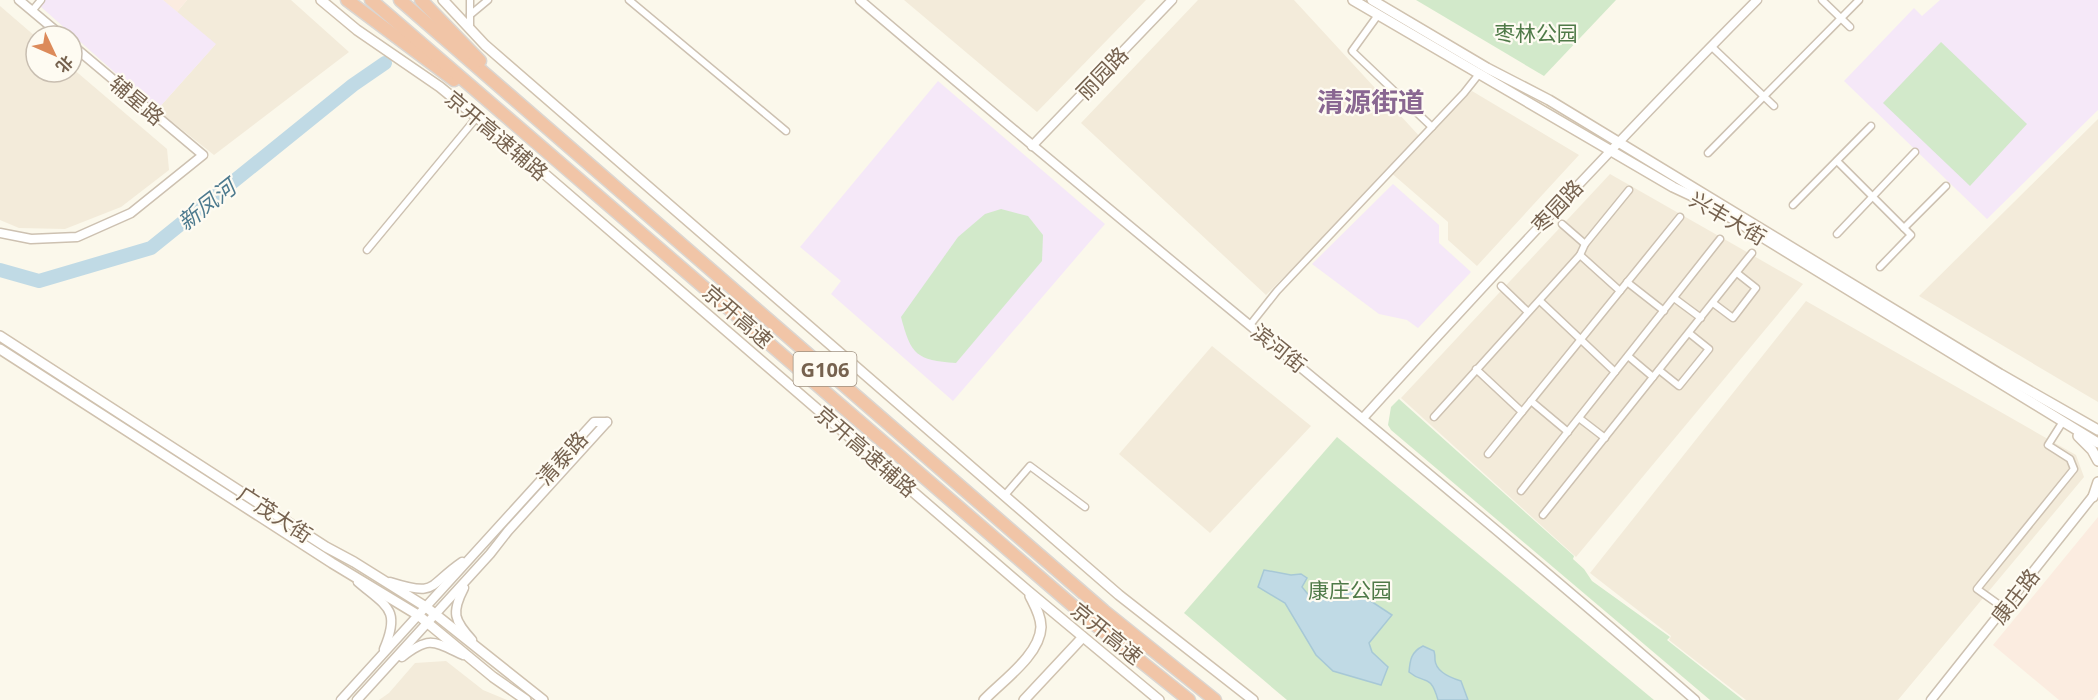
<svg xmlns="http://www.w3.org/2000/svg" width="2098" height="700" font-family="'Noto Sans','Noto Sans SC',sans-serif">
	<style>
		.residential { fill: #f3ebda }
		.commercial { fill: #fbece0 }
		.education { fill: #f5e8f8 }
		.green { fill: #d2e9ca }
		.water { fill: #c0dae5; stroke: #a7c8d6; stroke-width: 1.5 }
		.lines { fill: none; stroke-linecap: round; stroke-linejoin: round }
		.river { stroke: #c0dae5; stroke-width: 14 }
		.minor-casing { stroke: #cdc1b1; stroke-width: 9 }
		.tertiary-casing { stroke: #cdc1b1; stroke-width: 11 }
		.secondary-casing { stroke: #d0c2af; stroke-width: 12 }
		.motorway-casing { stroke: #dbd6d1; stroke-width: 15 }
		.minor { stroke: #fff; stroke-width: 6 }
		.tertiary { stroke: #fff; stroke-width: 8 }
		.secondary { stroke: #fff; stroke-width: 9 }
		.motorway { stroke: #f1c5a7; stroke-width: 12 }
		.labels { text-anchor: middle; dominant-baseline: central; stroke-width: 4.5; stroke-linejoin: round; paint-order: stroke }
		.shield { fill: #fefbf2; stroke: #9f9080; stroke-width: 1.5 }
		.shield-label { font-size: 20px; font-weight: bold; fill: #76624f }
		.park-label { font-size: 21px; fill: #4f7a48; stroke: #fefbf2 }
		.street-label { font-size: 21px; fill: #76624f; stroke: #fefbf2 }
		.water-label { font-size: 22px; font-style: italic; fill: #4d7a8e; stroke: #fefbf2 }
		.district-label { font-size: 27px; font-weight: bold; fill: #896791; stroke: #fefbf2 }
	</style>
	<rect width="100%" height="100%" fill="#fbf8eb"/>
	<g class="residential">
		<polygon points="187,0 291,0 349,52 214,155 157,110 215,45 177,12"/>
		<polygon points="904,0 1146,0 1037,112"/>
		<polygon points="1198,0 1294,0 1422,139 1472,91 1579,155 1477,266 1448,240 1448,222 1389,171 1266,295 1081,123"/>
		<polygon points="0,6 36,37 36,72 72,72 72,68 167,149 169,170 121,207 65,229 19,228 0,220"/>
		<polygon points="2098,119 2098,402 1919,296"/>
		<polygon points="1610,174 1803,284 1576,557 1401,398"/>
		<polygon points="1806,301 2076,455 2084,477 1898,700 1746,700 1669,640 1671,636 1590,573"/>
		<polygon points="1212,346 1311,426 1210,533 1119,454"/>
		<polygon points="446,661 483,690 507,700 379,700 389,693 415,663"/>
	</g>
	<g class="commercial">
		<polygon points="163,0 187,0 177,12"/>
		<polygon points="2098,517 2098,693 2092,700 2059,700 1993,645"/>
	</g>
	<g class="education">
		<polygon points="45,0 163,0 216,44 157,110 40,6"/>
		<polygon points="1940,0 2098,0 2098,110 1987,219 1844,81 1914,8 1922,16"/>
		<polygon points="938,81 1105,224 953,401 831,294 841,281 800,247"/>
		<polygon points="1393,184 1439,225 1439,243 1471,272 1418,328 1407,320 1379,314 1312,264"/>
	</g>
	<g class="green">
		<polygon points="1416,0 1616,0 1544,76"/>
		<polygon points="1941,42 2027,124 1970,186 1883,103"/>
		<path d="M1001,209L1028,216L1043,235L1042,261L956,363C916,360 911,355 901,317L958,237L985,214Z"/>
		<polygon points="1399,399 1574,556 1573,559 1584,569 1592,581 1670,637 1667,640 1743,700 1710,700 1391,430 1388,425 1391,407"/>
		<polygon points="1337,437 1654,700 1287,700 1184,613"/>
	</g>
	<g class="water">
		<polygon points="1264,570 1291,575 1301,574 1307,578 1302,587 1311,598 1341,599 1342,594 1340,585 1351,588 1392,615 1369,643 1372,652 1388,667 1381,685 1333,671 1316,655 1285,603 1258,587"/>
		<path d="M1423,646L1434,651C1435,654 1435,657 1435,660C1436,672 1451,678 1461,681L1468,700H1438C1430,672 1424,685 1409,672C1410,660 1411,652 1423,646Z"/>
	</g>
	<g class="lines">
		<polyline class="river" points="0,270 39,281 151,248 353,85 385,63"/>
		<defs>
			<g id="minor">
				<polyline points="470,0 470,29"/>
				<polyline points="629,0 786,131"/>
				<polyline points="1822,0 1850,27"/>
				<polyline points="32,11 41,0"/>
				<polyline points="470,15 488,0"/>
				<polyline points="1378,15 1352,51 1432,127"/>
				<polyline points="1711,46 1774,106"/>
				<polyline points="1708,153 1859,0"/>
				<polyline points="1837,161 1911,235 1880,267"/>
				<polyline points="1793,205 1871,126"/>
				<polyline points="1562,224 1585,244"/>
				<polyline points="1904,228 1946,186"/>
				<polyline points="1837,234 1915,152"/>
				<polyline points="367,250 477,117"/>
				<polyline points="1580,255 1620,291"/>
				<polyline points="1627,282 1664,311"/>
				<polyline points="1501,286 1528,312"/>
				<polyline points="1674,298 1701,318"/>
				<polyline points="1540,301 1615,372"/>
				<polyline points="1713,303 1733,318 1756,288 1737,273"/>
				<polyline points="1250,325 1277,291 1464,93 1479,74"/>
				<polyline points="1628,356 1653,377"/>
				<polyline points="1476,369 1522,412"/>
				<polyline points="1659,370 1679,386 1709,349 1689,333"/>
				<polyline points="1531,401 1568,432"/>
				<polyline points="1434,417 1580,255 1585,244 1629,190"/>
				<polyline points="1579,418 1605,438"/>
				<polyline points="1488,454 1680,217"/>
				<polyline points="1521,491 1720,239"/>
				<polyline points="1005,495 1030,466 1085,507"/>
				<polyline points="1543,515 1752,253"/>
				<polyline points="2005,609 1977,589 2074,469 2070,459 2048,445 2062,423"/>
			</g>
			<g id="tertiary">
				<polyline points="19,0 62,36"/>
				<path d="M860,0C1136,236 1421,461 1695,700"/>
				<polyline points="1032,146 1172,0"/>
				<polyline points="0,233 31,239 77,237 131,213 203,155 72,45"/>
				<path d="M1363,418C1492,276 1622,136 1757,0"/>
				<path d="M358,582C387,607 401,609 384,649"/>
				<path d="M390,582C438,597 427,586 462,562"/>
				<path d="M464,588C451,613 454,620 472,640"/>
				<path d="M402,657C429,636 433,641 463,655"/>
				<polyline points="341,700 594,422 607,422"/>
				<polyline points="357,700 490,554 508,531 607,422"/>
				<polyline points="1931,700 2097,491"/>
			</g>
			<g id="secondary">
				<polyline points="321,0 357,30 440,87 525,157 1028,591 1159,700"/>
				<polyline points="443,0 485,45 1119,595 1253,700"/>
				<polyline points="1353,0 1673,187 1705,202 2098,443"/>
				<polyline points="1372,0 1487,68 1549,100 2000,374 2098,430"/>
				<polyline points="0,336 326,547 354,562 426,607 543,700"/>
				<polyline points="0,349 332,563 418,615 493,677 526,700"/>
				<polyline points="2078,436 2092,450 2098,461"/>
				<polyline points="2093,497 2098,482"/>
				<path d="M984,700C1002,681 1040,655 1041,627C1041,616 1035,606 1030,596"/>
				<polyline points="1024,700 1082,638"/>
			</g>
			<g id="motorway">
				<polyline points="347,0 454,80"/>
				<polyline points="371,0 1093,623 1189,700"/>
				<polyline points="400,0 1104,611 1215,700"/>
				<polyline points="421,0 480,61"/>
			</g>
		</defs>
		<use href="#minor" class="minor-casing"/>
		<use href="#tertiary" class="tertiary-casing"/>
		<use href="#secondary" class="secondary-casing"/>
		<use href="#motorway" class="motorway-casing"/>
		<use href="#minor" class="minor"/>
		<use href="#tertiary" class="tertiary"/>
		<use href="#secondary" class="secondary"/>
		<use href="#motorway" class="motorway"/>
	</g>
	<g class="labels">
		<rect class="shield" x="793.5" y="352" width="63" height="34" rx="4.5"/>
		<g class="shield-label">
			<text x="825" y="369">G106</text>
		</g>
		<g class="park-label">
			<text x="1536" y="33">枣林公园</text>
			<text x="1350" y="590">康庄公园</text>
		</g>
		<g class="street-label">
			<text transform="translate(1102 73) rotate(-46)">丽园路</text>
			<text transform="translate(137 100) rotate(40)">辅星路</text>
			<text transform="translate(497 135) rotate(40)">京开高速辅路</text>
			<text transform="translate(1557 206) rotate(-47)">枣园路</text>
			<text transform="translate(1728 218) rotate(30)">兴丰大街</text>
			<text transform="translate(738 316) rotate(41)">京开高速</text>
			<text transform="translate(1279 348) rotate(39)">滨河街</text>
			<text transform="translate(866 451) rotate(41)">京开高速辅路</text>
			<text transform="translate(562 458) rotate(-48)">清泰路</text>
			<text transform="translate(275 514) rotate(33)">广茂大街</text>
			<text transform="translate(2015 596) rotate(-52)">康庄路</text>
			<text transform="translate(1107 633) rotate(39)">京开高速</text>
		</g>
		<g class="water-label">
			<text transform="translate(206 204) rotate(-38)">新凤河</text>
		</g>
		<g class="district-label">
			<text x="1371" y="101">清源街道</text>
		</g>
	</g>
	<g transform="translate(54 54) rotate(134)"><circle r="28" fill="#fefbf2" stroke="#c8beb1" stroke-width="1.5"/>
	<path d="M0-4.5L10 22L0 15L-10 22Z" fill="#dc8a5a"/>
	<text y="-9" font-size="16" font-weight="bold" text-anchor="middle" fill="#76624f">北</text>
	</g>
</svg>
